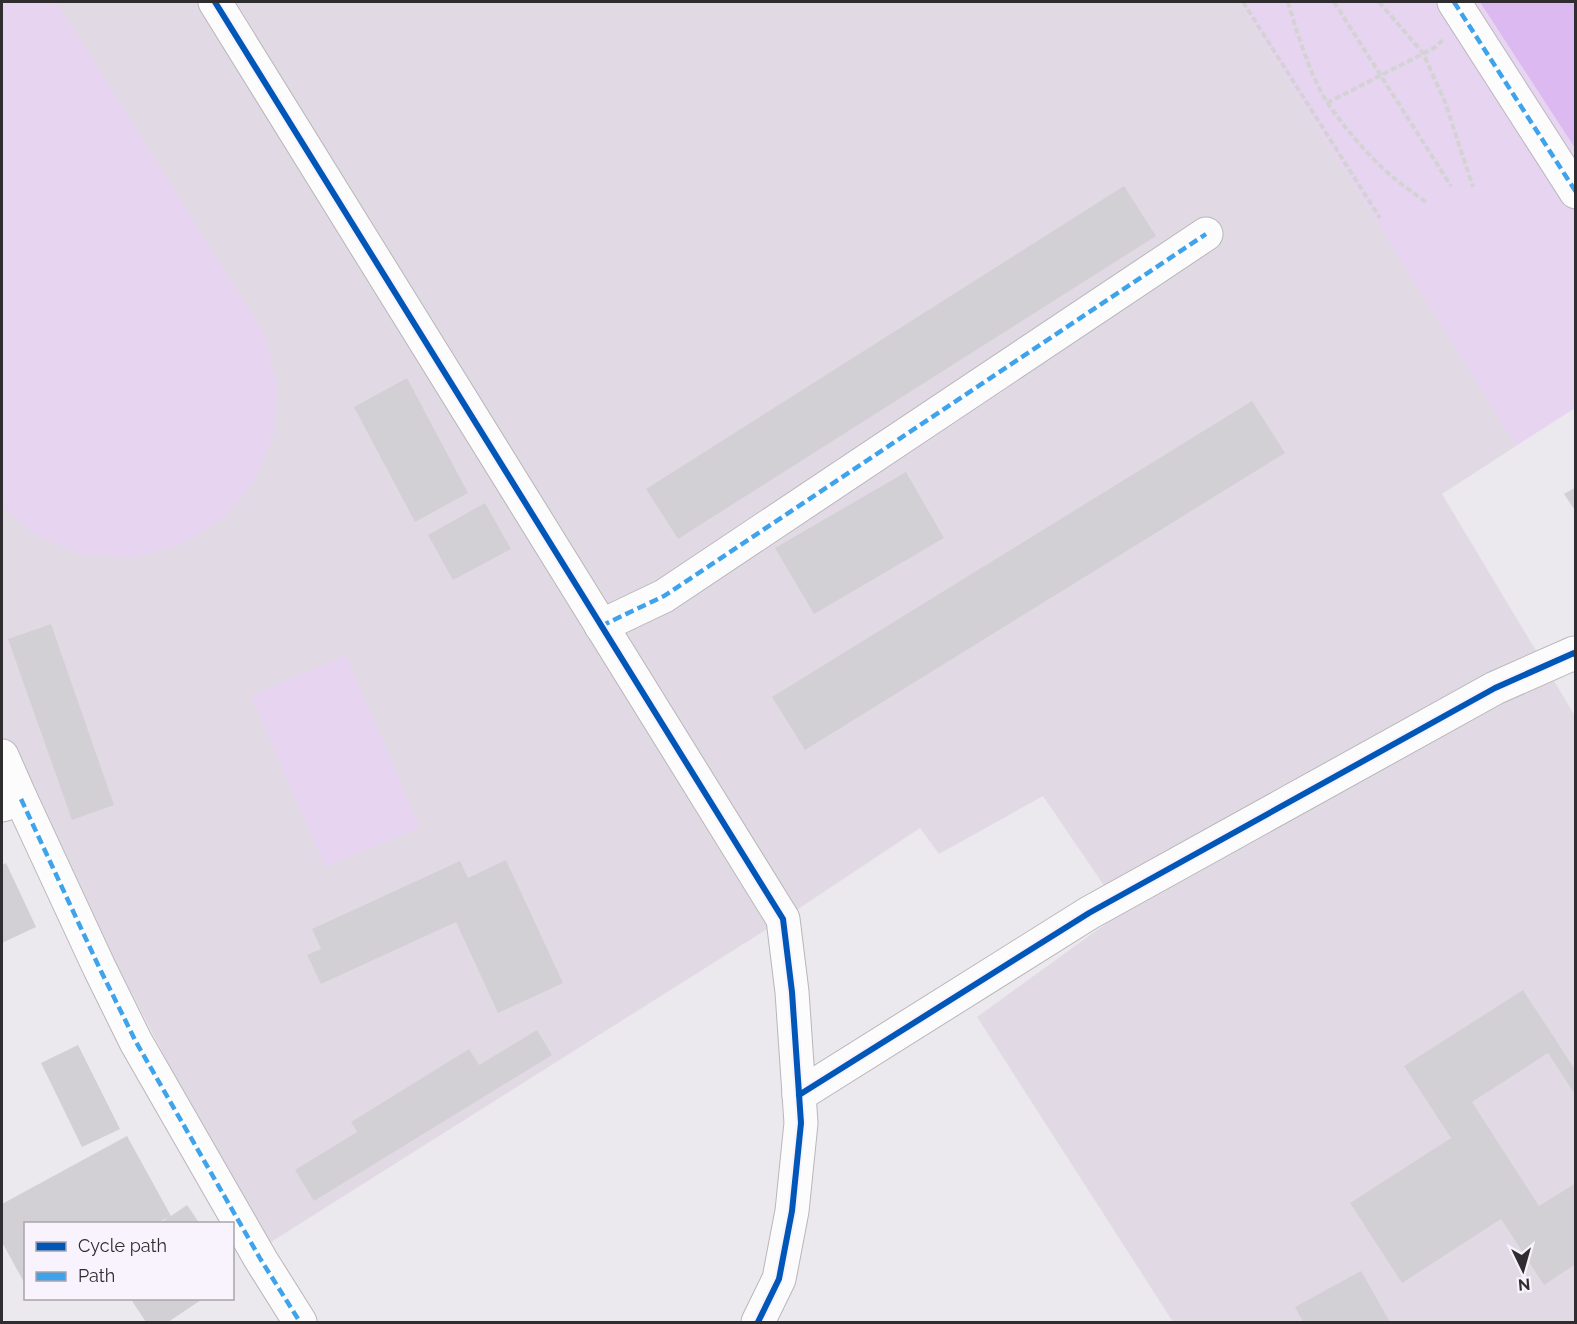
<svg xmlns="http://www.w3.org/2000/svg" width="1577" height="1324" font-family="Raleway,sans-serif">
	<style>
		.built { fill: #e1dae5 }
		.green { fill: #e6d4f0 }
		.water { fill: #dcbaf1 }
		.building { fill: #d3d0d5 }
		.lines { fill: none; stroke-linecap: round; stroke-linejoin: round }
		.minor-casing { stroke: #b9b6bb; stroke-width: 35 }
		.path { stroke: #d4d3d4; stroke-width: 4; stroke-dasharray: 6 3; stroke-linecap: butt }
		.minor { stroke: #fcfcfc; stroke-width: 33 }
		.quiet { stroke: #3ea3eb; stroke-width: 4.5; stroke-dasharray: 9 4.5; stroke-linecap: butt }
		.cycleway-casing { stroke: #f9f3fd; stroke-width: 10 }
		.cycleway { stroke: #0057b8; stroke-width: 6 }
	</style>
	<rect width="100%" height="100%" fill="#ebe8ee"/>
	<polygon class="built" points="2,2 1240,2 1516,446 1442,494 1575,716 1575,1322 1173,1322 977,1017 1122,912 1043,796 939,854 920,828 783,919 263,1247 2,742"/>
	<g class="green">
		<polygon points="2,2 57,2 265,335 277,384 274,434 255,481 223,519 180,545 131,558 80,554 34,534 2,507"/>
		<polygon points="1240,2 1575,2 1575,408 1516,446"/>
		<polygon points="346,655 420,827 325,867 251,696"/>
	</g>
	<polygon class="water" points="1480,2 1575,2 1575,148"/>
	<g class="building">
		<polygon points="1124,186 1156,236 678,539 646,489"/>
		<polygon points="407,378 468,493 415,522 354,407"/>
		<polygon points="1252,401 1285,453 805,750 772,697"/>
		<polygon points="906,472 944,538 814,614 775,548"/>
		<polygon points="1576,487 1576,512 1564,494"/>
		<polygon points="485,503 511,549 453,580 428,535"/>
		<polygon points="51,624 114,805 72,820 8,639"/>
		<polygon points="506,860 563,983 498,1013 456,922 321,984 307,955 321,949 312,929 460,861 468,878"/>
		<polygon points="6,863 36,927 2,943 2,865"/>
		<polygon points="1523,990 1576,1071 1576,1096 1548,1053 1472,1102 1539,1206 1576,1183 1576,1264 1544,1285 1501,1219 1402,1283 1350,1203 1451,1138 1404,1066"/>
		<polygon points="537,1030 552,1055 314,1201 295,1170 357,1132 351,1122 469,1049 479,1065"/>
		<polygon points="78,1045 120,1129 82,1147 41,1063"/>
		<polygon points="127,1136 171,1216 187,1205 200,1224 160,1224 168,1217 157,1224 26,1224 26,1286 2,1242 2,1204"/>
		<polygon points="1361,1271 1390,1322 1303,1322 1295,1307"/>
		<polygon points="130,1298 204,1298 168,1322 146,1322"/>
	</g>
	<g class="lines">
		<defs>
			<g id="minor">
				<polyline points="215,2 783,919 792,992 801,1123 792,1211 779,1279 758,1322"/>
				<polyline points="1454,2 1576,192"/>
				<polyline points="601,626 664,596 1206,234"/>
				<polyline points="2,756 21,799 2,805"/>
				<polyline points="21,799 99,967 136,1042 261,1260 300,1322"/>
				<polyline points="799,1095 1089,913 1495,688 1574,653 1576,655"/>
			</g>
		</defs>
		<use href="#minor" class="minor-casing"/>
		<g class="path">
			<polyline points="1243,2 1380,218"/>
			<path d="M1288,2C1296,30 1312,81 1329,105C1346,130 1368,155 1390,175C1402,185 1415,194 1427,203"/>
			<polyline points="1334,2 1451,186"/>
			<polyline points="1379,2 1423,53 1445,102 1473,187"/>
			<polyline points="1327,103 1434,48 1443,40"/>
		</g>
		<use href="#minor" class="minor"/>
		<g class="quiet">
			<polyline points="1454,2 1576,192"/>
			<polyline points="601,626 664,596 1206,234"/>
			<polyline points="21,799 99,967 136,1042 261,1260 300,1322"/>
		</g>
		<defs>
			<g id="cycleway">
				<polyline points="215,2 783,919 792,992 801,1123 792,1211 779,1279 758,1322"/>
				<polyline points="799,1095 1089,913 1495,688 1574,653 1576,655"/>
			</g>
		</defs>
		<use href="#cycleway" class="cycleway-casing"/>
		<use href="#cycleway" class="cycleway"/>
	</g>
	<rect width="1577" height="1324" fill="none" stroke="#302d31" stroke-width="6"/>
	<rect x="24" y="1222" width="210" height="78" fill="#f9f3fd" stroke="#a9a4ab" stroke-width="1.5"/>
	<rect x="36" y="1242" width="30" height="9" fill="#0057b8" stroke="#a9a4ab" stroke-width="1.5"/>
	<text x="78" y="1252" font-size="18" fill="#302d31">Cycle path</text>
	<rect x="36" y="1272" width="30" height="9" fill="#3ea3eb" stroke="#a9a4ab" stroke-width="1.5"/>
	<text x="78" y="1282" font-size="18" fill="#302d31">Path</text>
	<g transform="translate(1523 1270) rotate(175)" stroke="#f9f3fd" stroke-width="4.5" paint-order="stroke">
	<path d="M0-4.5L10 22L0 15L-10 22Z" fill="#302d31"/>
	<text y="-9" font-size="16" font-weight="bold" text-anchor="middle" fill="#302d31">N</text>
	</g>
</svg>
